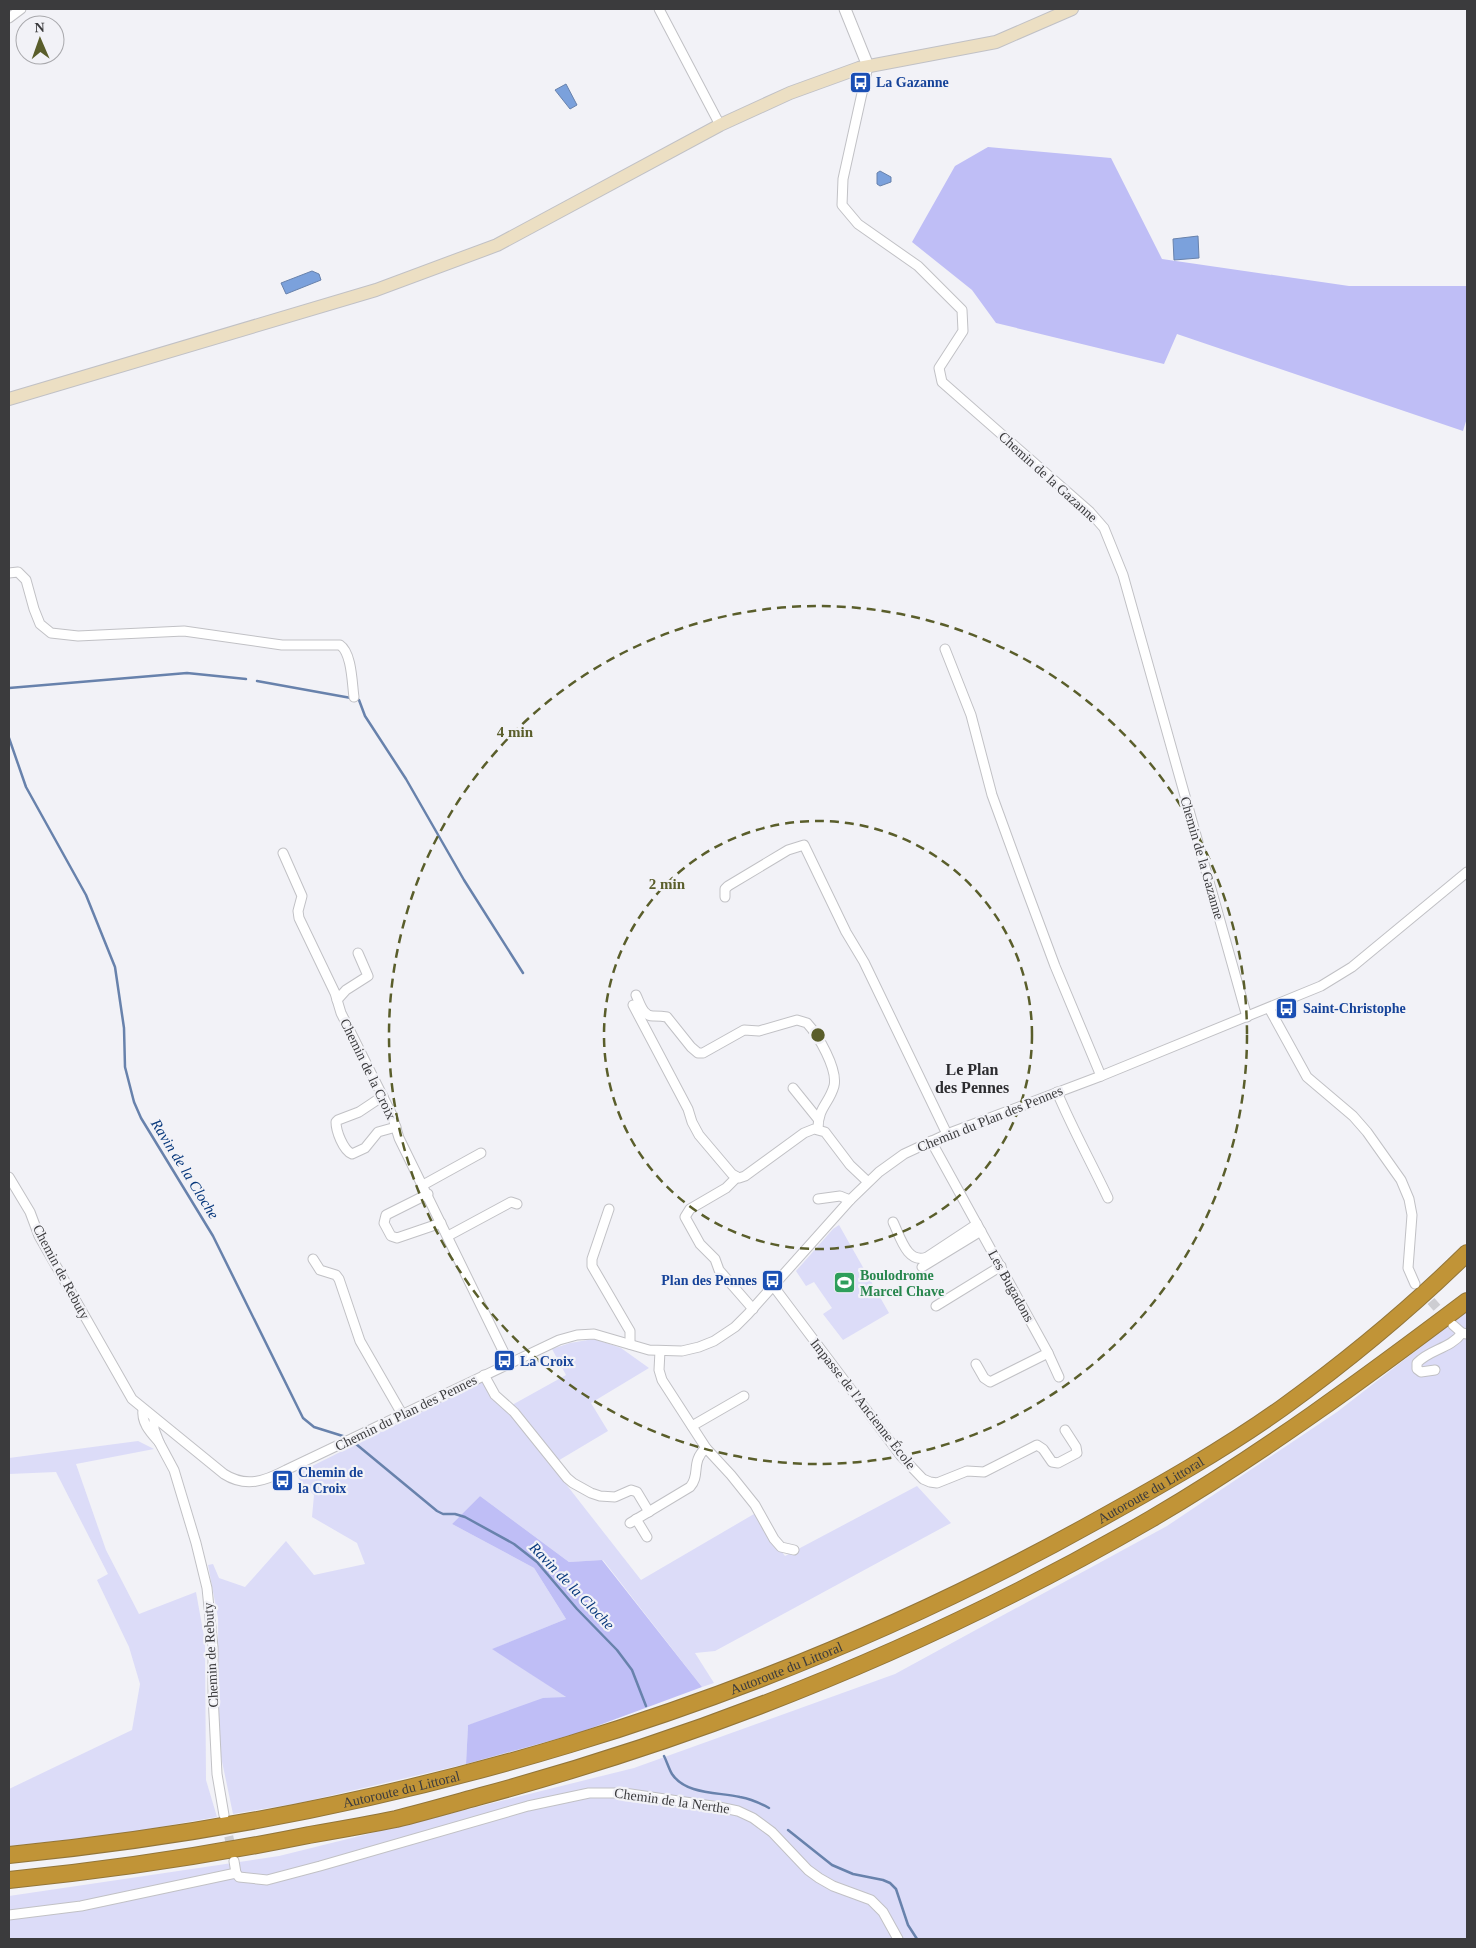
<svg xmlns="http://www.w3.org/2000/svg" width="1476" height="1948" font-family="Georgia,serif">
	<style>
		.green { fill: #dcdcf8 }
		.forest { fill: #bfbef6 }
		.water { fill: #7ba1dc; stroke: #6882ac }
		.lines { fill: none; stroke-linecap: round; stroke-linejoin: round }
		.stream { stroke: #6882ac; stroke-width: 2.5 }
		.minor-tunnel { stroke: #cdcdd2; stroke-width: 9; stroke-dasharray: 9 4.5; stroke-linecap: butt }
		.minor-casing { stroke: #c1c1c5; stroke-width: 11 }
		.tertiary-casing { stroke: #c1c1c5; stroke-width: 13 }
		.secondary-casing { stroke: #c1c1c5; stroke-width: 14 }
		.motorway-casing { stroke: #927539; stroke-width: 18 }
		.minor { stroke: #fff; stroke-width: 9 }
		.tertiary { stroke: #fff; stroke-width: 11 }
		.secondary { stroke: #ecdfc3; stroke-width: 12 }
		.motorway { stroke: #c19437; stroke-width: 16 }
		.ring { fill: none; stroke: #5a5e2b; stroke-width: 2.5; stroke-dasharray: 9 6 }
		.labels { text-anchor: middle; dominant-baseline: central; stroke-width: 4.5; stroke-linejoin: round; paint-order: stroke }
		.transit-label { font-size: 14px; font-weight: bold; fill: #164399; stroke: #f2f2f7; text-anchor: start }
		.street-label { font-size: 14px; fill: #3b3b3d; stroke: #f2f2f7 }
		.leisure-label { font-size: 14px; font-weight: bold; fill: #27864d; stroke: #f2f2f7; text-anchor: start }
		.water-label { font-size: 15px; font-style: italic; fill: #06377b; stroke: #f2f2f7 }
		.quarter-label { font-size: 16px; font-weight: bold; fill: #2c2c2f; stroke: #f2f2f7 }
		.centre { fill: #5a5e2b; stroke: #f2f2f7; stroke-width: 2.5 }
		.ring-label { font-size: 15px; text-anchor: middle; font-weight: bold; fill: #5a5e2b; stroke: #f2f2f7; stroke-width: 4.5; stroke-linejoin: round; paint-order: stroke }
	</style>
	<rect width="100%" height="100%" fill="#f2f2f7"/>
	<g class="green">
		<polygon points="839,1225 889,1313 843,1340 823,1314 832,1308 814,1282 806,1286 796,1271 833,1229"/>
		<polygon points="1467,1311 1467,1939 9,1939 9,1896 279,1856 634,1768 895,1674 1167,1526 1337,1412"/>
		<polygon points="594,1339 621,1348 649,1368 591,1403 608,1431 551,1465 641,1580 754,1514 785,1556 917,1486 951,1523 715,1651 695,1653 714,1683 702,1687 603,1560 569,1562 480,1496 452,1524 534,1568 566,1619 493,1649 566,1697 468,1725 466,1764 299,1803 233,1814 219,1747 218,1618 208,1565 213,1564 219,1578 245,1587 286,1541 314,1575 365,1564 357,1543 312,1517 314,1495 301,1482 296,1474 483,1381 505,1409 566,1375 552,1349 570,1343"/>
		<polygon points="138,1441 154,1449 76,1464 106,1550 139,1614 196,1592 205,1642 206,1780 217,1817 120,1834 9,1846 9,1789 132,1730 140,1684 129,1647 97,1580 108,1574 56,1472 9,1474 9,1458"/>
	</g>
	<g class="forest">
		<polygon points="988,147 1111,158 1162,259 1349,286 1467,286 1467,418 1463,431 1177,334 1164,364 996,323 972,290 912,242 955,166"/>
		<polygon points="480,1496 569,1562 602,1560 702,1687 578,1733 466,1764 468,1725 543,1698 566,1697 492,1649 566,1619 534,1568 452,1524"/>
	</g>
	<g class="water">
		<polygon points="566,84 577,105 570,109 555,90"/>
		<polygon points="880,171 891,177 891,182 880,186 877,184 877,173"/>
		<polygon points="1198,236 1199,258 1174,260 1173,239"/>
		<polygon points="312,271 319,274 321,280 286,294 281,283"/>
	</g>
	<g class="lines">
		<g class="stream">
			<polyline points="257,681 351,698"/>
			<polyline points="9,688 187,673 246,679"/>
			<polyline points="359,700 365,716 406,779 464,880 523,973"/>
			<polyline points="9,738 26,787 86,895 115,967 124,1028 125,1067 134,1102 141,1118 213,1236 303,1418 314,1427 346,1437"/>
			<polyline points="356,1444 437,1511 443,1514 455,1514 465,1517 514,1544 537,1562 577,1609 617,1650 632,1670 646,1706"/>
			<path d="M664,1756C667,1762 669,1769 672,1774C686,1795 719,1792 740,1797C751,1799 760,1803 769,1808"/>
			<polyline points="788,1830 832,1865 853,1874 883,1880 890,1883 896,1889 908,1925 917,1939"/>
		</g>
		<g class="minor-tunnel">
			<polyline points="1422,1291 1447,1319"/>
			<polyline points="226,1823 232,1852"/>
		</g>
		<defs>
			<g id="minor">
				<polyline points="659,9 720,125"/>
				<polyline points="9,18 21,9"/>
				<polyline points="868,66 843,179 842,205 858,224 918,266 962,310 963,331 939,368 942,382 1090,512 1104,528 1123,575 1247,1017"/>
				<path d="M9,573L18,572L26,580L34,609L40,624L51,633L78,636L184,631L282,645H340C352,653 352,684 354,697"/>
				<polyline points="945,649 971,715 992,795 1023,880 1055,966 1101,1076"/>
				<polyline points="283,853 302,896 298,911 299,918 335,993 341,1013 392,1115 399,1138 509,1363"/>
				<polyline points="725,897 725,889 728,886 788,850 804,845 846,932 864,962 947,1134"/>
				<path d="M636,995C640,1003 643,1017 654,1016C659,1016 662,1016 667,1017L691,1047L698,1053H703L744,1030L759,1031L797,1020L807,1023C818,1035 838,1069 834,1086C829,1104 818,1107 818,1129"/>
				<polyline points="337,1000 346,990 368,976 358,953"/>
				<polyline points="633,1005 688,1109 692,1122 699,1135 732,1174 739,1178 745,1176 804,1133 814,1129 825,1132 850,1165 868,1182"/>
				<polyline points="1269,1008 1307,1077 1353,1116 1367,1132 1401,1180 1409,1199 1412,1215 1408,1268 1415,1284"/>
				<polyline points="793,1088 818,1119"/>
				<path d="M1057,1092C1072,1128 1091,1162 1108,1198"/>
				<path d="M383,1096L359,1112L338,1120L336,1122C336,1131 343,1150 352,1154L365,1148L378,1132L396,1127"/>
				<polyline points="931,1141 1048,1353 990,1382 984,1378 976,1364"/>
				<path d="M9,1177L30,1212L39,1236L132,1399L224,1474C246,1488 265,1481 286,1470L559,1340L577,1335L594,1334L649,1350L682,1351L699,1347L714,1341L735,1327L748,1314L850,1200L879,1172L904,1154L947,1134L1101,1076L1321,986L1352,967L1467,872"/>
				<polyline points="737,1177 726,1188 690,1209 685,1217 700,1244 715,1259 719,1270 753,1309"/>
				<polyline points="423,1185 481,1153"/>
				<polyline points="428,1194 386,1215 384,1223 391,1236 397,1238 441,1223"/>
				<polyline points="818,1199 840,1196 850,1200"/>
				<polyline points="609,1209 592,1259 592,1266 627,1326 630,1331 630,1344"/>
				<path d="M893,1222C900,1236 907,1265 927,1257L977,1224"/>
				<polyline points="448,1236 511,1202 517,1204"/>
				<polyline points="313,1259 320,1270 336,1275 339,1279 360,1341 402,1414"/>
				<polyline points="922,1267 981,1231"/>
				<polyline points="774,1287 901,1456 923,1479 930,1482 937,1483 967,1471 984,1472 1037,1445 1043,1449 1052,1462 1058,1463 1077,1453 1076,1447 1065,1430"/>
				<polyline points="936,1306 1001,1266"/>
				<polyline points="1453,1325 1462,1333 1467,1334"/>
				<polyline points="660,1351 659,1370 662,1380 706,1448 731,1475 755,1505 774,1539 781,1547 794,1550"/>
				<polyline points="1048,1353 1059,1377"/>
				<path d="M1435,1370L1421,1372L1417,1369V1363C1430,1349 1450,1349 1462,1333"/>
				<polyline points="484,1375 495,1395 514,1412 567,1478 573,1483 591,1493 600,1496 615,1497 631,1490 637,1492 649,1512"/>
				<path d="M143,1409C141,1423 151,1433 159,1442L154,1429V1418"/>
				<polyline points="692,1426 744,1396"/>
				<polyline points="159,1442 174,1470 196,1543 207,1588 213,1647 213,1695 217,1774 224,1815"/>
				<polyline points="636,1519 647,1537"/>
				<path d="M630,1523L690,1487C701,1475 690,1462 706,1448"/>
				<polyline points="234,1861 236,1873 239,1877 267,1880 320,1866 528,1806 589,1793 624,1793 719,1807 738,1811 753,1818 772,1832 808,1870 819,1878 833,1886 871,1900 883,1912 898,1939"/>
				<polyline points="9,1915 81,1906 236,1873"/>
			</g>
			<polyline id="tertiary" points="845,9 868,66"/>
			<polyline id="secondary" points="9,399 376,290 497,245 720,125 790,93 859,68 996,42 1072,9"/>
			<g id="motorway">
				<path id="s1" d="M9,1855C391,1817 760,1709 1096,1521C1159,1486 1223,1450 1282,1408C1347,1361 1410,1309 1467,1253"/>
				<path d="M9,1880C110,1870 210,1855 309,1835C338,1830 367,1825 396,1819C424,1812 452,1804 481,1796C715,1733 941,1641 1151,1519C1262,1454 1365,1378 1467,1301"/>
			</g>
		</defs>
		<use href="#minor" class="minor-casing"/>
		<use href="#tertiary" class="tertiary-casing"/>
		<use href="#secondary" class="secondary-casing"/>
		<use href="#motorway" class="motorway-casing"/>
		<use href="#minor" class="minor"/>
		<use href="#tertiary" class="tertiary"/>
		<use href="#secondary" class="secondary"/>
		<use href="#motorway" class="motorway"/>
	</g>
	<g class="ring">
		<circle cx="818" cy="1035" r="214"/>
		<circle cx="818" cy="1035" r="429"/>
	</g>
	<defs>
		<symbol id="bus-square" viewBox="-11 -11 22 22"><rect x="-9" y="-9" width="18" height="18" rx="4" fill="#1a4fb4" stroke="#f2f2f7"/><path d="M-5-6H5V4H4V6H2V4H-2V6H-4V4H-5ZM-3.5-4V0h7V-4ZM-3.5 1.2v1.5H-2V1.2ZM2 1.2v1.5H3.5V1.2Z" fill="#fff"/></symbol>
		<symbol id="stadium-square" viewBox="-11 -11 22 22"><rect x="-9" y="-9" width="18" height="18" rx="4" fill="#2e9e5b" stroke="#f2f2f7"/><path d="M0-5a6.5 5 0 1 0 0 10a6.5 5 0 1 0 0-10ZM-3.5-1.8h7v3.6h-7Z" fill="#fff"/></symbol>
	</defs>
	<g fill-rule="evenodd">
		<use href="#bus-square" x="848" y="70" width="25" height="25"/>
		<use href="#bus-square" x="1274" y="996" width="25" height="25"/>
		<use href="#bus-square" x="760" y="1268" width="25" height="25"/>
		<use href="#stadium-square" x="832" y="1270" width="25" height="25"/>
		<use href="#bus-square" x="492" y="1348" width="25" height="25"/>
		<use href="#bus-square" x="270" y="1468" width="25" height="25"/>
	</g>
	<g class="labels">
		<g class="transit-label">
			<text x="876" y="82">La Gazanne</text>
			<text x="1303" y="1008">Saint-Christophe</text>
			<text x="757" y="1280" text-anchor="end">Plan des Pennes</text>
			<text x="520" y="1361">La Croix</text>
			<text x="298" y="1472">Chemin de<tspan x="298" dy="16">la Croix</tspan></text>
		</g>
		<g class="street-label">
			<text transform="translate(1048 477) rotate(42)">Chemin de la Gazanne</text>
			<text transform="translate(1202 858) rotate(74)">Chemin de la Gazanne</text>
			<text transform="translate(368 1069) rotate(64)">Chemin de la Croix</text>
			<text transform="translate(990 1119) rotate(-22)">Chemin du Plan des Pennes</text>
			<text transform="translate(61 1272) rotate(62)">Chemin de Rebuty</text>
			<text transform="translate(1011 1286) rotate(61)">Les Bugadons</text>
			<text transform="translate(863 1404) rotate(52)">Impasse de l'Ancienne École</text>
			<text transform="translate(406 1413) rotate(-26)">Chemin du Plan des Pennes</text>
			<text stroke="none"><textPath href="#s1" startOffset="1208">Autoroute du Littoral</textPath></text>
			<text transform="translate(211 1655) rotate(-93)">Chemin de Rebuty</text>
			<text stroke="none"><textPath href="#s1" startOffset="802">Autoroute du Littoral</textPath></text>
			<text stroke="none"><textPath href="#s1" startOffset="398">Autoroute du Littoral</textPath></text>
			<text transform="translate(672 1801) rotate(8)">Chemin de la Nerthe</text>
		</g>
		<g class="leisure-label">
			<text x="860" y="1275">Boulodrome<tspan x="860" dy="16">Marcel Chave</tspan></text>
		</g>
		<g class="water-label">
			<text transform="translate(185 1169) rotate(58)">Ravin de la Cloche</text>
			<text transform="translate(572 1586) rotate(46)">Ravin de la Cloche</text>
		</g>
		<g class="quarter-label">
			<text x="972" y="1069">Le Plan<tspan x="972" dy="18">des Pennes</tspan></text>
		</g>
	</g>
	<circle cx="818" cy="1035" r="8" class="centre"/>
	<g class="ring-label">
		<text x="515" y="737">4 min</text>
		<text x="667" y="889">2 min</text>
	</g>
	<rect width="1476" height="1948" fill="none" stroke="#3b3b3d" stroke-width="20"/>
	<g transform="translate(40 40) rotate(358)"><circle r="24" fill="#f2f2f7" stroke="#a9a9ad"/>
	<path d="M0-4L9 19L0 12L-9 19Z" fill="#5a5e2b"/>
	<text y="-8" font-size="14" font-weight="bold" text-anchor="middle" fill="#3b3b3d">N</text>
	</g>
</svg>
